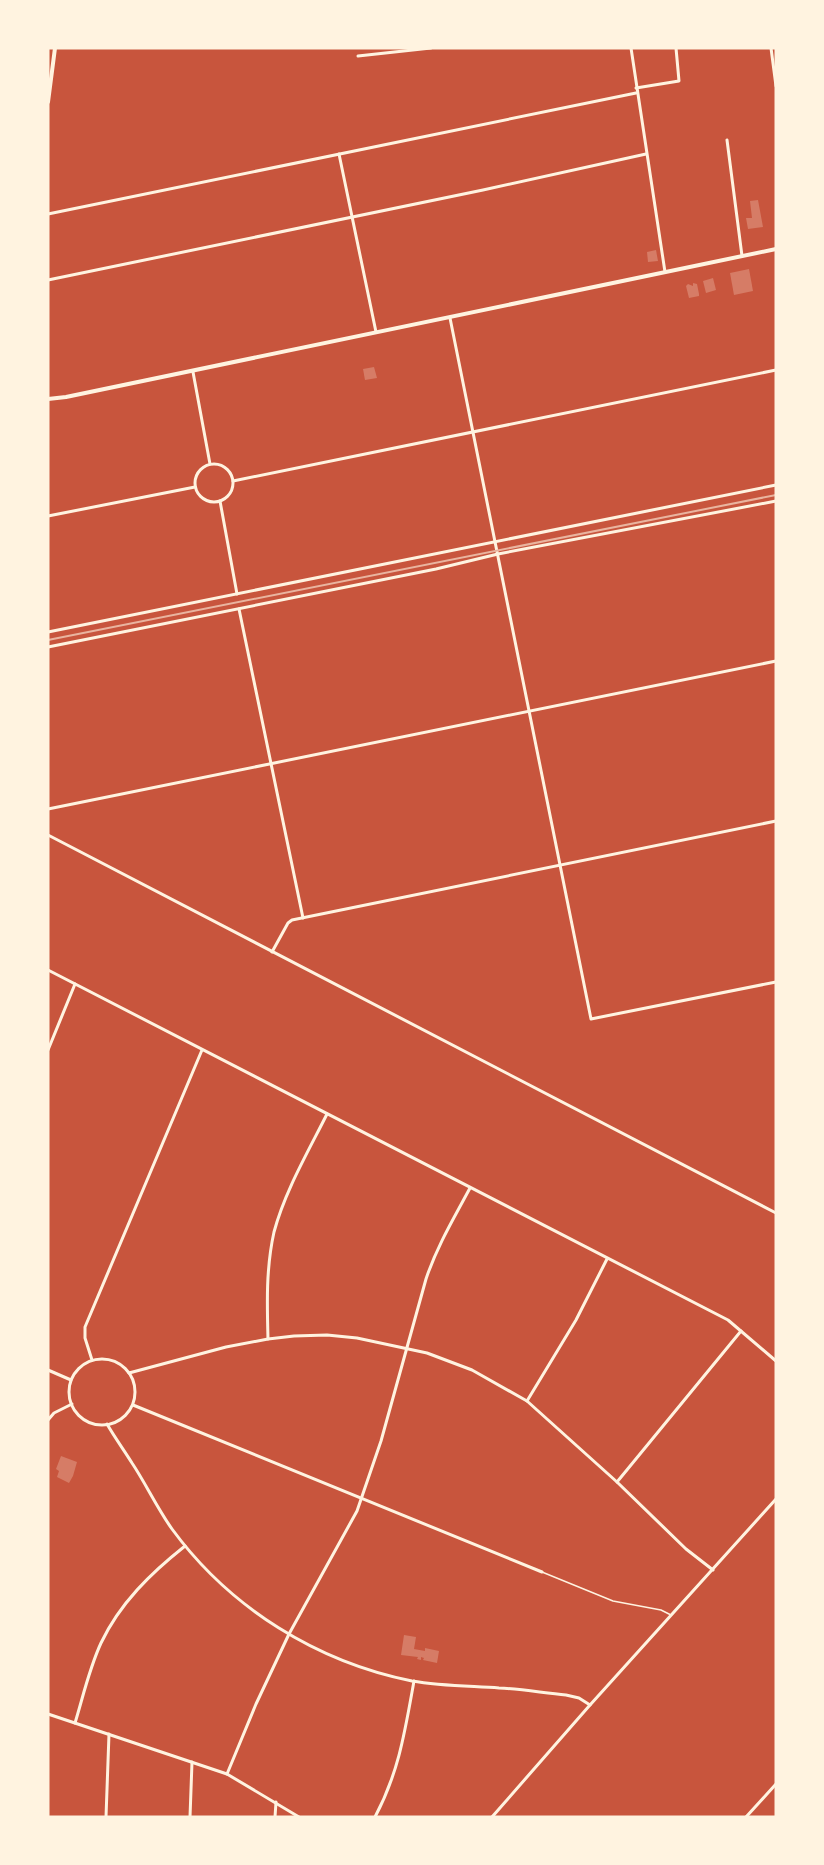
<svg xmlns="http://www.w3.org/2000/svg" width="824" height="1865" font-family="'Source Sans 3',sans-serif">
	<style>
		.building { fill: #d67c66 }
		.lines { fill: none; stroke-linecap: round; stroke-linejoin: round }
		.service { stroke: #fff3e0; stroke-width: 1.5 }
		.minor { stroke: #fff3e0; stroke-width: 3 }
		.tertiary { stroke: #fff3e0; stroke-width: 4 }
		.rail { stroke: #e9b49f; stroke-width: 2 }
	</style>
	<rect width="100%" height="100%" fill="#c8553d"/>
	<g class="building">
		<polygon points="758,200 763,227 748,229 746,218 752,218 750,201"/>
		<polygon points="656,250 658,261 648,262 647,252"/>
		<polygon points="749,269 753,291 734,295 730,273"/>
		<polygon points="713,278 716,290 706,293 703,281"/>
		<polygon points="693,283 697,284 699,294 699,296 689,298 686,286 688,284 693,286"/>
		<polygon points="374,367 377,378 365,380 363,369"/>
		<polygon points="61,1456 77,1462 73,1476 69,1483 57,1477 59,1471 56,1469"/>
		<polygon points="404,1635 416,1637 414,1649 425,1651 425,1648 439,1651 437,1663 423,1660 424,1658 421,1657 421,1660 417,1659 418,1657 401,1655"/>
	</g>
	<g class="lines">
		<polyline class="service" points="542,1572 613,1601 661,1610 671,1615"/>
		<g class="minor">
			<polyline points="631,48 665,272"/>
			<polyline points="771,48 776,86"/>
			<polyline points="358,56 431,48"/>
			<polyline points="636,88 679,81 676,48"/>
			<polyline points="727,140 742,256"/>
			<polyline points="339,154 376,332"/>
			<polyline points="48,214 636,93"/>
			<polyline points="48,280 483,190 646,154"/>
			<polyline points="450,318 591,1019 776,982"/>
			<polyline points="193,372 210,464"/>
			<circle cx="214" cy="483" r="19"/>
			<polyline points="233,481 776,370"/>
			<polyline points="220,501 237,594"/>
			<polyline points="48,516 195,487"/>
			<polyline points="239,609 303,918"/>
			<polyline points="48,632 776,485"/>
			<polyline points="48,647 436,569 498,554 776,501"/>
			<polyline points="48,809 776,661"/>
			<polyline points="48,835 776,1213"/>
			<polyline points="272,952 288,923 292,920 776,821"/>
			<polyline points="48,970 728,1320 776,1361"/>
			<polyline points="48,1050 75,984"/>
			<path d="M268,1339C267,1303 266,1268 274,1232C285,1191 308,1152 327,1114"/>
			<circle cx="102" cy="1392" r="33"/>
			<polyline points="92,1360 85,1338 85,1327 202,1050"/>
			<polyline points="48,1370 71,1380"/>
			<polyline points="129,1373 226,1347 268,1339 294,1336 327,1335 357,1338 427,1353 472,1370 527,1401 617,1482 686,1549 713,1570"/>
			<polyline points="527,1401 576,1320 607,1259"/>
			<polyline points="133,1405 542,1572"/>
			<polyline points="48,1420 54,1413 72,1404"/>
			<path d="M107,1424C115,1438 124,1450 132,1463C146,1484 157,1508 172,1529C230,1608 317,1662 412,1681C441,1686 470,1686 499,1688C521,1689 544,1693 566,1695L579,1698L590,1705"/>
			<polyline points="617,1482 741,1331"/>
			<polyline points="48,1714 227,1774 299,1817"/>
			<path d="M75,1723C83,1697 89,1669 101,1643C120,1603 151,1573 185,1546"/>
			<path d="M227,1774L256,1704L289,1634L357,1511L381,1441L426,1279C437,1246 454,1218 470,1188"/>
			<polyline points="106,1817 109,1734"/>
			<polyline points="190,1817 192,1762"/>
			<polyline points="275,1817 276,1802"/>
			<path d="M375,1817C399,1772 405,1731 414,1681"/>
			<polyline points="492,1817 590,1705 776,1499"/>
			<polyline points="746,1817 776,1784"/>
		</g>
		<g class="tertiary">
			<polyline points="48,102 55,48"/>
			<polyline points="48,399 66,397 776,249"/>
		</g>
		<polyline class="rail" points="48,640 776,495"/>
	</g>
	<rect width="824" height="1865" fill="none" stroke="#fff3e0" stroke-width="99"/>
</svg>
